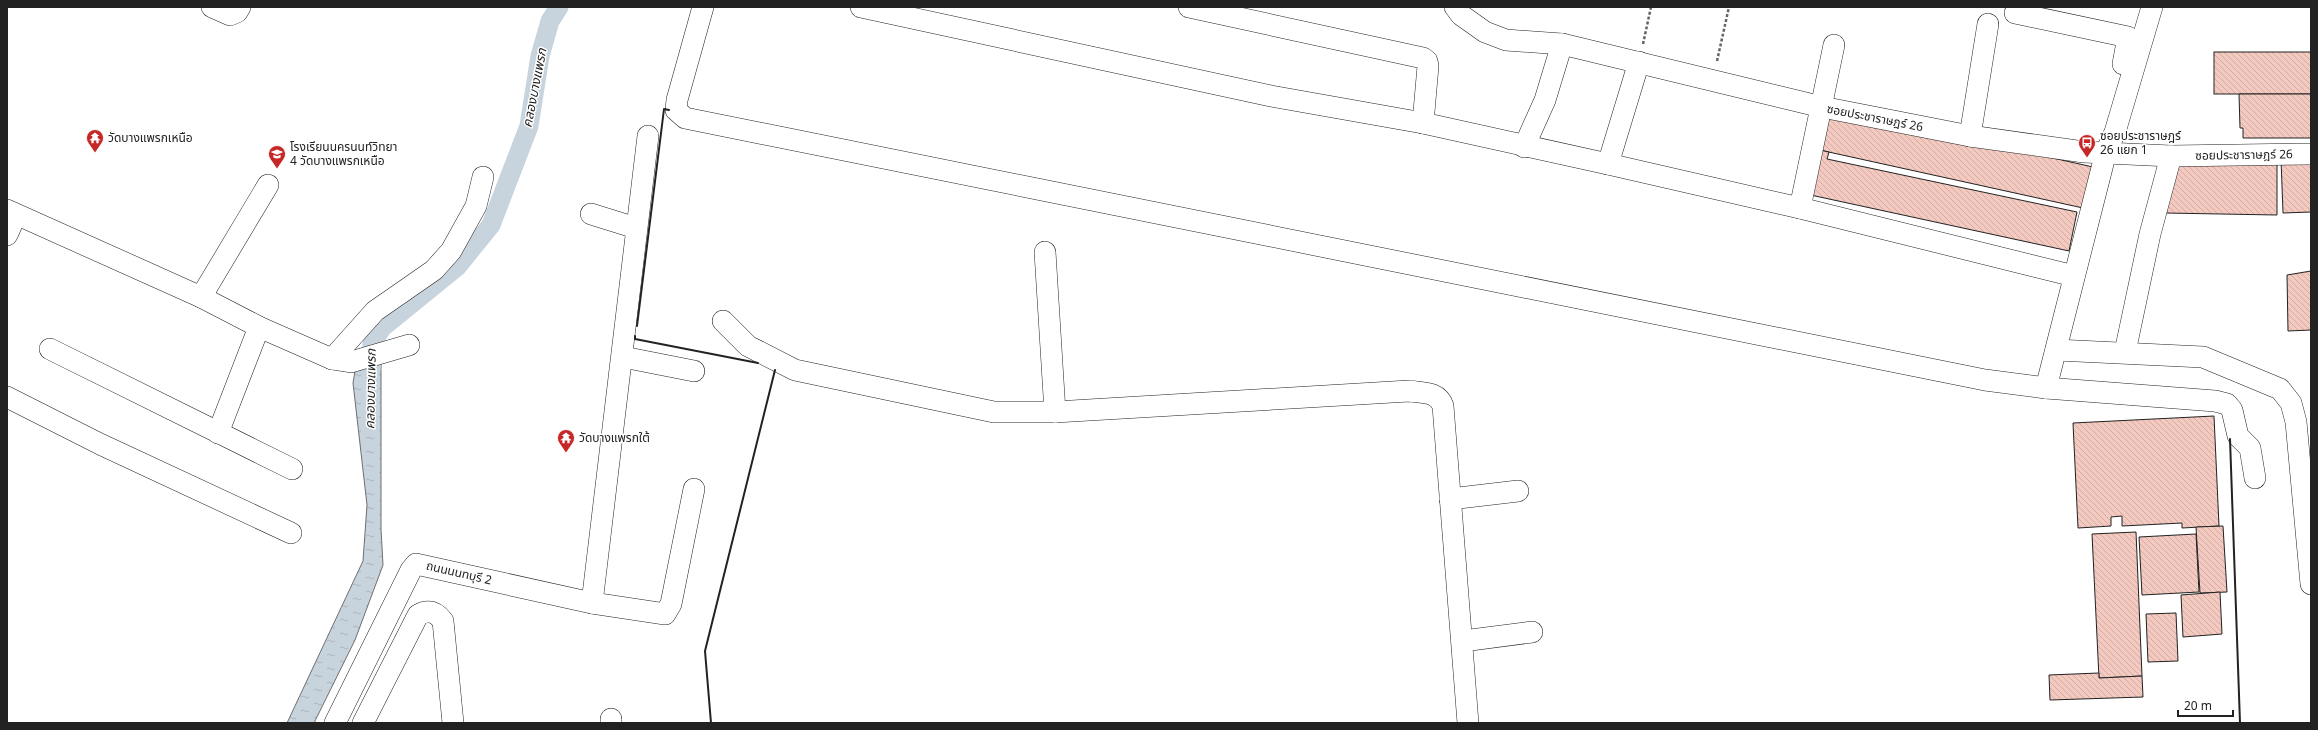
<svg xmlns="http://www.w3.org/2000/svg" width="2318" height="730" font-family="Georgia,'Noto Sans Thai',serif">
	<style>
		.water { fill: url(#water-ripples); stroke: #6f6f6f }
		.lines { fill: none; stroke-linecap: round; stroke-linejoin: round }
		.canal { stroke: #c7d3dd; stroke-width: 19 }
		.building { fill: url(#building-back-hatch); stroke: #222 }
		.minor-casing { stroke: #222; stroke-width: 22 }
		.path { stroke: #646464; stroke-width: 2.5; stroke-dasharray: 3 2; stroke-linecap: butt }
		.minor { stroke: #fff; stroke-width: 21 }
		.wall { stroke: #222; stroke-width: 2 }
		.labels { text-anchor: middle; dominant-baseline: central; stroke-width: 3; stroke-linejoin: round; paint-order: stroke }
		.street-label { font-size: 12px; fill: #222; stroke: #fff }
		.poi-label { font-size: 12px; fill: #222; stroke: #fff; text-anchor: start }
		.water-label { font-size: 13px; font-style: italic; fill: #222; stroke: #fff }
	</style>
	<defs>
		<pattern id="water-ripples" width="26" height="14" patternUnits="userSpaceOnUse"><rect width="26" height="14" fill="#c7d3dd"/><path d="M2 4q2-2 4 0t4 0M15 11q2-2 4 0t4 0" fill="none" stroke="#abb5bd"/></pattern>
		<pattern id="building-back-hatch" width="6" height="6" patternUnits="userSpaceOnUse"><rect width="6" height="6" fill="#f3c9c0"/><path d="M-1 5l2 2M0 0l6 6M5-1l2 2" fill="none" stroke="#d0aca5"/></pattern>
	</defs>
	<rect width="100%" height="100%" fill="#fff"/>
	<polygon class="water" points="381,361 381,529 383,565 355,640 314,723 287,723 363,561 367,505 353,383 356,365"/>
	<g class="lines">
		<polyline class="canal" points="371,370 372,343 382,328 457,267 491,225 529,126 540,56 550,21 559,7"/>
	</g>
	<g class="building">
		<rect x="2214" y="52" width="97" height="42"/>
		<polygon points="2239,94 2311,94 2311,138 2243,138 2243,128 2240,128"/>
		<polygon points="1824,107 2093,167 2083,208 1815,149"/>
		<polygon points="1815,149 1829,152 1827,159 2077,212 2069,251 1806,194"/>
		<polygon points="2281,159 2311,159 2311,212 2283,213"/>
		<polygon points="2174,161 2277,162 2277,215 2165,213"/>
		<polygon points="2311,271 2311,330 2288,331 2287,275"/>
		<polygon points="2214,416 2219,526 2182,528 2182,523 2122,526 2122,516 2111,517 2111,526 2078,528 2073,423"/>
		<polygon points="2223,526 2227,592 2200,593 2196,527"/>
		<polygon points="2136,532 2142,676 2099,678 2092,534"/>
		<polygon points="2196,534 2199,592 2142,595 2139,537"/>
		<polygon points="2220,592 2222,634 2183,637 2181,595"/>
		<polygon points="2176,613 2178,661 2148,662 2146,614"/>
		<polygon points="2099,673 2099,678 2142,676 2143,697 2050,700 2049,675"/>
	</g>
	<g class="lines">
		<defs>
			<g id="minor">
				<polyline points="212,7 230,15 237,12 240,7"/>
				<polyline points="703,7 677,100 676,110 685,118 1985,380 2046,388 2215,401 2227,404 2232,410 2238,436 2250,448 2255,478"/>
				<polyline points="861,7 1271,96 1423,123 1608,164 1800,208 2074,276"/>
				<polyline points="1189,7 1423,58 1427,61 1428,66 1423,123"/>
				<polyline points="1455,7 1461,15 1485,32 1506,40 1562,44 1822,107 1970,136 2084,152 2171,156 2311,154"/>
				<polyline points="2015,13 2128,37 2123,64"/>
				<polyline points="1970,136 1988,24"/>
				<polyline points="1524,147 1545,100 1562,44"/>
				<polyline points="1608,164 1639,62"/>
				<polyline points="1800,208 1834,45"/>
				<polyline points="7,210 201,297 259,327 332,359 351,362 409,345"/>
				<polyline points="591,214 636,228"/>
				<polyline points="7,235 16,215"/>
				<polyline points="1045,252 1055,412"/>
				<polyline points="201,297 268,185"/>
				<path d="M723,321L748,346L795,370L994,412H1055L1409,391C1422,393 1438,391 1443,406L1468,723"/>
				<polyline points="50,349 292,469"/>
				<polyline points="2056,350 2203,357 2280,389 2291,403 2296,422 2311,584"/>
				<polyline points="2125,352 2150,234 2171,156"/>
				<polyline points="623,357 694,371"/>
				<polyline points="332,359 375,311 434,270 451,251 476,206 483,177"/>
				<polyline points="2046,388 2106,152 2115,132 2152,7"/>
				<polyline points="7,397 100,444 291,533"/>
				<polyline points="218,433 259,327"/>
				<polyline points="1450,499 1518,491"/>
				<polyline points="592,603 648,136"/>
				<polyline points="1463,641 1532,632"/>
				<polyline points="611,719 611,723"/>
				<polyline points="335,723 411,570 416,564 592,603 665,614 671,604 694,489"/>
				<path d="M363,723L418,615C429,609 436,612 443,621L453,723"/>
			</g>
		</defs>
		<use href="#minor" class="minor-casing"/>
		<g class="path">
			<polyline points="1643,44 1651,7"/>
			<polyline points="1717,61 1729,7"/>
		</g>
		<use href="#minor" class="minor"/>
		<g class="wall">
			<polyline points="637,326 664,109 669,110"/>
			<polyline points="635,336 635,339 758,363"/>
			<polyline points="2230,439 2240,723"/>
			<polyline points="711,723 705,651 775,370"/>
		</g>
	</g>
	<defs>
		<symbol id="temple-pin" viewBox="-11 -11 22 30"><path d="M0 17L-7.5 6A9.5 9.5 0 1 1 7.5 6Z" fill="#c62828" stroke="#fff"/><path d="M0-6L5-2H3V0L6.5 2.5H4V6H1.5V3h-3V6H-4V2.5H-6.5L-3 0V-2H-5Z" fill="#fff"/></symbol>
		<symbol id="bus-pin" viewBox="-11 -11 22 30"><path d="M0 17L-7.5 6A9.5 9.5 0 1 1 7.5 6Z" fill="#c62828" stroke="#fff"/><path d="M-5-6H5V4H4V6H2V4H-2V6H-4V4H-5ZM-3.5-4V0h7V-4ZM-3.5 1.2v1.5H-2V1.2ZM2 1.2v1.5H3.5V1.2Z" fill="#fff"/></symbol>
		<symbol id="school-pin" viewBox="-11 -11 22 30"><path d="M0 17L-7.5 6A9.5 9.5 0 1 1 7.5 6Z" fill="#c62828" stroke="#fff"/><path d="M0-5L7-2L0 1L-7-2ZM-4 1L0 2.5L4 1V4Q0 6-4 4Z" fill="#fff"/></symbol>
	</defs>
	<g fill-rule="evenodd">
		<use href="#temple-pin" x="85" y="128" width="20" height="27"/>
		<use href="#bus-pin" x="2077" y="133" width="20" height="27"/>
		<use href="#school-pin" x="267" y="144" width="20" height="27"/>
		<use href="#temple-pin" x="556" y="428" width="20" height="27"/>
	</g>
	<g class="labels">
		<g class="street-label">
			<text transform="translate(1875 118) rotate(11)">ซอยประชาราษฎร์ 26</text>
			<text transform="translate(2244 155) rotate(-1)">ซอยประชาราษฎร์ 26</text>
			<text transform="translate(459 573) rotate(13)">ถนนนนทบุรี 2</text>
		</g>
		<g class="poi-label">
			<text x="2100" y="136">ซอยประชาราษฎร์<tspan x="2100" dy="14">26 แยก 1</tspan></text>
			<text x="108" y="138">วัดบางแพรกเหนือ</text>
			<text x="290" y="147">โรงเรียนนครนนท์วิทยา<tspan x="290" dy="14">4 วัดบางแพรกเหนือ</tspan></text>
			<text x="579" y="438">วัดบางแพรกใต้</text>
		</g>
		<g class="water-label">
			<text transform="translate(535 88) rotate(-79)">คลองบางแพรก</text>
			<text transform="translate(371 389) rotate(-89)">คลองบางแพรก</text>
		</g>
	</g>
	<rect width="2318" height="730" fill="none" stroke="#222222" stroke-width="16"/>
	<path d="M2178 710v6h55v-6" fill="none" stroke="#222222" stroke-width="2"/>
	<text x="2184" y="710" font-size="12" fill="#222222" stroke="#ffffff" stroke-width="3" paint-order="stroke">20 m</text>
</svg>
